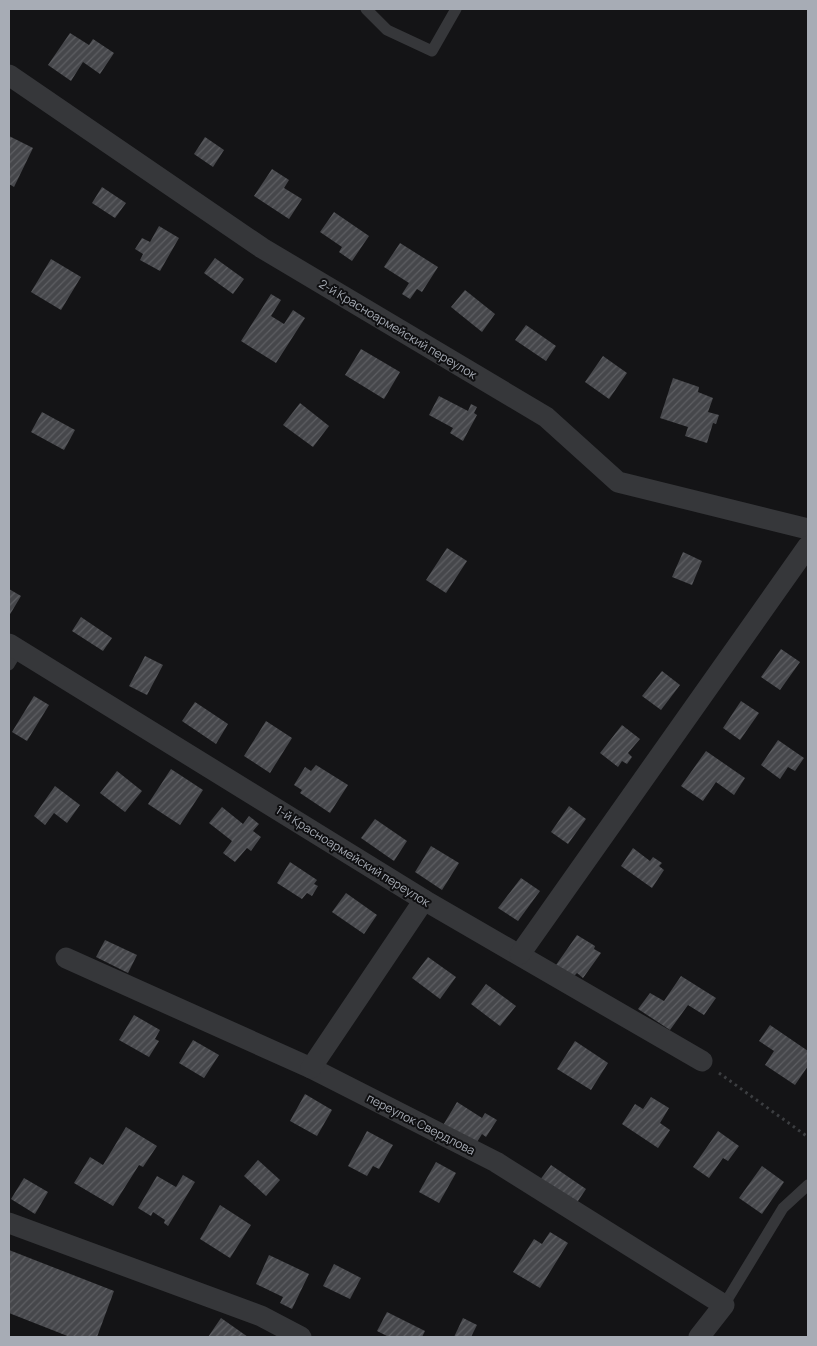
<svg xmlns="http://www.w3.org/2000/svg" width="817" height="1346" font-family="Manrope,sans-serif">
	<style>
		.building { fill: url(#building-hatch) }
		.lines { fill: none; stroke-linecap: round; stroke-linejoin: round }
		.path { stroke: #3c3e41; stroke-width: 3; stroke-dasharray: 2.5 4; stroke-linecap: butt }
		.lane { stroke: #36373a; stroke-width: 11 }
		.street { stroke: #36373a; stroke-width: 21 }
		.labels { text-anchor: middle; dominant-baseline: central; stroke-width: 4; stroke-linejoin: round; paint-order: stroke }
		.street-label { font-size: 12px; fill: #a7acb5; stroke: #0f0f11 }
	</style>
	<defs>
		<pattern id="building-hatch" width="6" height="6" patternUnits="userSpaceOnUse" patternTransform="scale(1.25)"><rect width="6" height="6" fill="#46474b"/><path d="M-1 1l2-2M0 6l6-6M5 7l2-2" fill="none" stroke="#5e5f63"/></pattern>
	</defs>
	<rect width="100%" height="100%" fill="#141416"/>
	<g class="building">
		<polygon points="70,33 89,45 93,39 114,53 100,74 83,62 71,81 48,65"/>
		<polygon points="9,136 33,148 14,187 9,184"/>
		<polygon points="205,137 224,150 213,167 194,154"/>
		<polygon points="272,169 289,180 284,188 302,199 289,219 254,196"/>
		<polygon points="102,187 126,203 115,218 92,203"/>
		<polygon points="334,212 369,236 352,261 339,252 342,247 320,232"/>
		<polygon points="159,226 179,238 160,271 140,260 143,254 135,249 142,238 150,242"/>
		<polygon points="400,243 438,267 422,292 417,289 410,299 402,294 409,283 384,267"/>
		<polygon points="215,258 244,279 233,294 204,273"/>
		<polygon points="51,259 81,277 61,310 31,292"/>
		<polygon points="465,290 495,314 482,332 451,307"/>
		<polygon points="271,294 281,300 271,316 284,324 293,310 305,318 276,363 241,341"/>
		<polygon points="526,325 556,346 546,361 515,340"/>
		<polygon points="361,349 400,372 384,399 345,375"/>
		<polygon points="603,356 627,373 609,399 585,382"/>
		<polygon points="673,378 699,387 698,392 713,398 708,412 719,415 716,424 713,423 707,443 685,436 688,427 660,418"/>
		<polygon points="439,396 468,411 471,404 477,407 474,413 477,415 463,441 450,433 453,428 429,415"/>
		<polygon points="300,403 329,426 313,447 283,425"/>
		<polygon points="42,412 75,430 64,450 31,432"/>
		<polygon points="447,548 467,561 446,593 426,580"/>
		<polygon points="683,552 702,561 692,585 672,577"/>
		<polygon points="9,589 21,596 9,616"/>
		<polygon points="81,617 112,638 103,651 72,631"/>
		<polygon points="781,649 800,662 780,690 761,677"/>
		<polygon points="145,656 163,665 147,695 129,686"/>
		<polygon points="662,671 680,685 661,710 642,696"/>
		<polygon points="34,696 49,705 27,741 12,732"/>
		<polygon points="741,701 759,713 740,740 723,728"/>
		<polygon points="195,702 228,724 216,744 182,721"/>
		<polygon points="266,721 292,738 270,773 244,756"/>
		<polygon points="622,725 640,739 628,753 632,757 627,764 622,761 618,767 600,753"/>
		<polygon points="778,740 804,758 795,771 788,767 780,779 761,765"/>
		<polygon points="706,751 745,778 734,795 716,782 703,801 681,786"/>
		<polygon points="316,765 348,785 330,813 300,793 302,790 294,785 305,767 311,771"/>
		<polygon points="171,769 203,790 180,825 148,804"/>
		<polygon points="117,771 142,791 125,812 100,793"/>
		<polygon points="55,786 80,805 67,823 54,813 45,825 34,816"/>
		<polygon points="569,806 586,819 568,844 551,832"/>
		<polygon points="222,807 243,824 249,816 259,824 253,831 261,837 251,851 247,848 235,862 223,853 232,841 209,823"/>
		<polygon points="375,819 407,841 394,861 361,838"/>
		<polygon points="431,846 459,863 442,890 415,872"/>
		<polygon points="633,848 650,861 653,857 662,863 659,866 664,870 652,888 621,866"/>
		<polygon points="290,862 317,880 314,884 318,886 312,896 307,893 302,899 277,883"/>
		<polygon points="521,878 540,891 518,921 498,908"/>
		<polygon points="346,893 377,915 364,934 332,912"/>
		<polygon points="577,935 595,946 594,949 601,953 583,978 577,973 574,976 556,965"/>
		<polygon points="105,940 137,955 128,973 96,957"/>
		<polygon points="428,957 456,977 440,999 412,978"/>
		<polygon points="681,976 716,998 704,1015 688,1005 670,1030 638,1009 650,993 664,1001"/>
		<polygon points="486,984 516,1006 500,1026 471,1004"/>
		<polygon points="134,1015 160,1030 155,1039 159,1041 149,1057 119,1040"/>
		<polygon points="770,1025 808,1051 808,1066 795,1085 765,1065 774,1051 759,1041"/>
		<polygon points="193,1040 219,1055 204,1078 179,1063"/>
		<polygon points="575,1041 608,1063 591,1090 557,1069"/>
		<polygon points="305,1094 332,1110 317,1136 290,1121"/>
		<polygon points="651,1097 669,1108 660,1123 670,1130 658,1148 622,1124 635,1104 643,1109"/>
		<polygon points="457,1102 482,1118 485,1113 497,1120 486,1137 482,1134 474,1147 442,1127"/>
		<polygon points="126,1127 157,1146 143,1167 139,1165 113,1206 74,1183 90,1157 103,1165"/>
		<polygon points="367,1131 393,1145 379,1169 373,1166 367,1176 348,1166"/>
		<polygon points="718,1131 739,1146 728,1161 723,1158 709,1178 693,1167"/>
		<polygon points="258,1160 280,1180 266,1196 244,1176"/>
		<polygon points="436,1162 456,1173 439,1203 419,1192"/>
		<polygon points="551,1165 586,1189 576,1204 540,1180"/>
		<polygon points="762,1166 784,1182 762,1214 739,1198"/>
		<polygon points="183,1175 195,1182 168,1226 164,1223 165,1220 153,1212 151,1216 138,1208 157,1176 176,1187"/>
		<polygon points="24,1178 48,1192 35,1214 11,1199"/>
		<polygon points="220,1205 251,1225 230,1258 200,1239"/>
		<polygon points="550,1232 568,1243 540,1288 513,1272 534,1239 542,1244"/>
		<polygon points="9,1250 114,1291 97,1337 70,1337 9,1313"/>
		<polygon points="269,1255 309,1274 292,1309 280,1303 283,1297 256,1284"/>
		<polygon points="334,1264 361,1278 350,1299 323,1286"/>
		<polygon points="387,1312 425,1331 422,1337 389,1337 377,1331"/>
		<polygon points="221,1318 248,1337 208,1337"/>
		<polygon points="463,1318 477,1325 471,1337 454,1337"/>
	</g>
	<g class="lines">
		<polyline class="path" points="719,1073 808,1137"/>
		<g class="lane">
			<polyline points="366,9 387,30 432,51 456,9"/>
			<polyline points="9,665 18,650"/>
			<polyline points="724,1305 783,1208 808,1185"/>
		</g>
		<g class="street">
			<polyline points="9,75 262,248 546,417 618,482 808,529"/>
			<polyline points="9,644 424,900 702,1061"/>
			<polyline points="520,954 808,546"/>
			<polyline points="66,958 311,1068 496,1162 724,1305 699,1337"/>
			<polyline points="311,1068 424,900"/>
			<polyline points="9,1223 261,1316 301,1337"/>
		</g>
	</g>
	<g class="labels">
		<g class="street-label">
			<text transform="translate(398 329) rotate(31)">2-й Красноармейский переулок</text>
			<text transform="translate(353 856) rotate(32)">1-й Красноармейский переулок</text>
			<text transform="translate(421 1124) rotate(27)">переулок Свердлова</text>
		</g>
	</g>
	<rect width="817" height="1346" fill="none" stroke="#a7acb5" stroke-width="20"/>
</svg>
